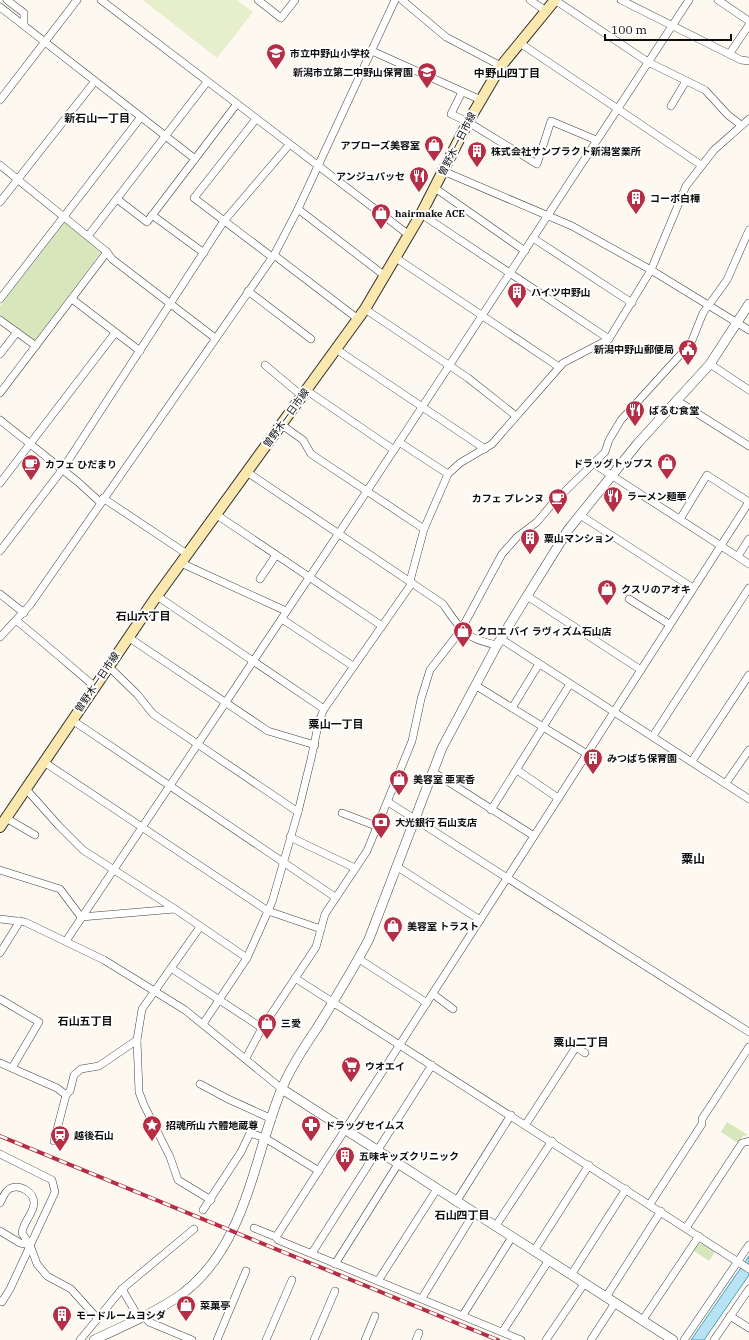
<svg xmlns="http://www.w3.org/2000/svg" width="749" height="1340" font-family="'IBM Plex Serif','Noto Sans JP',serif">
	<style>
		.green { fill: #d7e7bb }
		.pitch { fill: #e7eecc }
		.water { fill: #b7e3f2; stroke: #43a1c5 }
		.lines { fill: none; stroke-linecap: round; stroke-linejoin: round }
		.minor-casing { stroke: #414141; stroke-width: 8 }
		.tertiary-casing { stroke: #414141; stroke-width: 10 }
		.secondary-casing { stroke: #303030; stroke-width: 12 }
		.minor { stroke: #fff; stroke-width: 7 }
		.tertiary { stroke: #fff; stroke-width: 9 }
		.secondary { stroke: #fae8af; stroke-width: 10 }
		.rail-casing { stroke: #b52e45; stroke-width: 4 }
		.rail { stroke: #fff; stroke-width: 2.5; stroke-dasharray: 8; stroke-linecap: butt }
		.labels { text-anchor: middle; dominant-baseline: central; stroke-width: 4; stroke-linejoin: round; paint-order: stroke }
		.poi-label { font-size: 10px; font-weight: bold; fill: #0e0e0e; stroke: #fff; text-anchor: start }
		.street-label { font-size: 10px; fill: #0e0e0e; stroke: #fff }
		.neighbourhood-label { font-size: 11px; font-weight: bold; fill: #0e0e0e; stroke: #fff }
		.quarter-label { font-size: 12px; font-weight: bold; fill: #0e0e0e; stroke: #fff }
	</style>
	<rect width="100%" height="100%" fill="#fef9f0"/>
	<g class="green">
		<polygon points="65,222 102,251 34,342 0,316 0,306"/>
		<polygon points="727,1122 748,1135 743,1136 738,1143 721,1132"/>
		<polygon points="702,1243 715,1252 709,1261 694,1251 698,1244"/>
	</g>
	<polygon class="pitch" points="143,0 237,0 253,12 217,58"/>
	<polygon class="water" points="749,1256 749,1275 704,1340 691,1340"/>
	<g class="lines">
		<defs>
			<g id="minor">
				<polyline points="7,0 24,13 24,25"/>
				<polyline points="101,0 409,235"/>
				<polyline points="258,0 281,18 295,0"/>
				<polyline points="402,0 446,37 501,66"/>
				<polyline points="530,0 546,11"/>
				<polyline points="555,0 648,62 705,90 728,115 741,125"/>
				<polyline points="621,0 741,60 749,61"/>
				<polyline points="718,0 749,21"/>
				<polyline points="0,7 195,159"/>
				<polyline points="520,43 701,165"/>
				<polyline points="372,51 481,100"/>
				<polyline points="730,53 749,25"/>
				<polyline points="462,92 451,114 468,122 537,164 551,121 596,140"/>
				<polyline points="0,100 77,0"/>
				<polyline points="671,106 686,81"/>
				<polyline points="256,119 194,198 272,257"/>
				<polyline points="0,165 107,252"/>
				<polyline points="443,171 572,226 651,270 749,330"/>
				<polyline points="435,188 525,251"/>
				<polyline points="117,199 147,222 236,105"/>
				<polyline points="0,202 95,81"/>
				<polyline points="298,209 385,276"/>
				<polyline points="421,214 609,339"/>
				<polyline points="152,215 204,253"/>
				<polyline points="88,236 207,82"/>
				<polyline points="533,238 632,303"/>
				<polyline points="274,255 358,319"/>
				<polyline points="396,258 559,367"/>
				<polyline points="248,291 311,339"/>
				<polyline points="0,299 141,117"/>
				<polyline points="72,299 140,351"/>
				<polyline points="365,309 468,378 516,416"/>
				<polyline points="0,320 36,346"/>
				<polyline points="336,349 485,449"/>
				<polyline points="0,354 17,332"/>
				<polyline points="710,364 749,390"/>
				<polyline points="265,365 302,396"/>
				<polyline points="306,390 394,450"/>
				<polyline points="0,393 107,252 112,259 215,338"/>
				<polyline points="676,400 749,446"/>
				<polyline points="0,420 78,482 101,503"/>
				<polyline points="282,425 303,440 311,454 424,529"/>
				<polyline points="399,442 448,474"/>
				<polyline points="594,464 749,564"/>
				<path d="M247,472L443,604C461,630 465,639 497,645"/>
				<polyline points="0,483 115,333"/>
				<polyline points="103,498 187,554"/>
				<polyline points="217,515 382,626"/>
				<polyline points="580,515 693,588"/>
				<polyline points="680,519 707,475 749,502"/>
				<polyline points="0,551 62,470 224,221 289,145"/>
				<polyline points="738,556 749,539"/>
				<polyline points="181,563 286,611"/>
				<polyline points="260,579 276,555"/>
				<polyline points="410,581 424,529 448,474 460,463 492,444 563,363 609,339 651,270 686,186 714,150 749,119"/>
				<polyline points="0,594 24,613"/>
				<polyline points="157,596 324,709"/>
				<polyline points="527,596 641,670"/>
				<polyline points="629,599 669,624"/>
				<polyline points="282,619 353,666"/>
				<path d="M17,621C43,642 68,664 94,686"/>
				<polyline points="0,637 30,605 274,255 298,209 395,0"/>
				<polyline points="128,637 268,731 315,745"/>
				<polyline points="501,639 749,799"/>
				<polyline points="108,666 137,694 153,714 298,812"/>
				<polyline points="475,685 587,754"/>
				<polyline points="512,708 539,664"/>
				<polyline points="72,720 335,897"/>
				<polyline points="653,736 749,588"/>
				<polyline points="692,761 749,675"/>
				<polyline points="44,762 268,911 321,929"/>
				<polyline points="517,770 558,798"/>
				<polyline points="433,772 534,836"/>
				<polyline points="726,783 749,750"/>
				<polyline points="26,789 59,826 83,850 175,909"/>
				<polyline points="388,802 749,1032"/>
				<polyline points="491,810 570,684"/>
				<polyline points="342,813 376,826"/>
				<polyline points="6,818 35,835"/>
				<polyline points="290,837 355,868"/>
				<polyline points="396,866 480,920"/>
				<polyline points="0,870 60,889 81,917 175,909 247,958"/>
				<polyline points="0,919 25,922 104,960 185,1010 282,1089"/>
				<polyline points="200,927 142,1009 137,1040 139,1092 144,1105 170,1157 178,1180 211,1200"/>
				<polyline points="66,941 367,491 689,0"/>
				<polyline points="0,953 20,921"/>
				<polyline points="359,959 427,1003"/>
				<polyline points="171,968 262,1028"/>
				<polyline points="295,978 749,1269"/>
				<polyline points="433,994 453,1009"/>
				<polyline points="0,999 39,1022 12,1068"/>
				<polyline points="203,1024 247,958 272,902 298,812 311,759 319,721 324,709 412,583"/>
				<polyline points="246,1058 262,1028 316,947 325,914 367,851 412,741 421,699 430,670 461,630 502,554 517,537 537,522 553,503 605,452 609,440 621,420 691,343 703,313 727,280 749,230"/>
				<polyline points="0,1063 57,1088 66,1095"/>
				<polyline points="200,1084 228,1099 272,1119"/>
				<polyline points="526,1124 576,1047 585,1053"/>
				<polyline points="54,1141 66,1095 70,1091 74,1075 81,1069 99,1066 137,1040"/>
				<polyline points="0,1154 52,1180 55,1192 10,1289 2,1302 0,1301"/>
				<polyline points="456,1202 511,1115"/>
				<path d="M0,1203C3,1198 5,1190 11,1188C21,1184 34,1193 34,1203C34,1213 23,1222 22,1233L30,1245L37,1264L47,1276L71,1289L97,1318"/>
				<polyline points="650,1204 702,1124 702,1119 749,1047"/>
				<polyline points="203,1210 241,1152 250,1133 265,1138 319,1171"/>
				<polyline points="495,1227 552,1141"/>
				<polyline points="254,1228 276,1237 278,1240 521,1340"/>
				<polyline points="686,1228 742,1143 749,1141"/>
				<polyline points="0,1231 20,1243 30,1245"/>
				<polyline points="276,1237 749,502"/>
				<polyline points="534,1251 589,1165"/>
				<polyline points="312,1253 432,1065"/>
				<polyline points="335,1264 398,1164"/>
				<polyline points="571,1275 626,1189"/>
				<polyline points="378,1281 437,1189"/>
				<polyline points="122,1289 139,1318"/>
				<polyline points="606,1297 661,1211"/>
				<polyline points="422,1298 474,1213"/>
				<polyline points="463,1315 512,1237"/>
				<polyline points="144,1316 149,1322 192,1340"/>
				<polyline points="730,1316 749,1328"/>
				<polyline points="642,1321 699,1236"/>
				<polyline points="503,1331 549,1260"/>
				<polyline points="80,1340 122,1289 194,1229"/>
				<polyline points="217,1340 246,1271"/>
				<polyline points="266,1340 292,1280"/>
				<polyline points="314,1340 335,1291"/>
				<polyline points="365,1340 375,1316"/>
				<polyline points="416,1340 419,1333"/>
				<polyline points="546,1340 584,1284"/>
				<polyline points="591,1340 615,1303"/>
				<polyline points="684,1340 749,1245"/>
				<polyline points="714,1340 749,1289"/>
			</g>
			<g id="tertiary">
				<polyline points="282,1089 673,1340"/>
				<path d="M94,1340C123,1326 155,1313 182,1294C247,1245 253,1158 282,1088C291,1067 304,1047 317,1028C335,999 353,970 369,939L442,748L497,645L527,596L568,530L638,443L710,364L749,304"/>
			</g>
			<polyline id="secondary" points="0,827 154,600 365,309 421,214 468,122 501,66 555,0"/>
		</defs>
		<use href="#minor" class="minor-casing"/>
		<use href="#tertiary" class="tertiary-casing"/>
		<use href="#secondary" class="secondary-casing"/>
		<use href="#minor" class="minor"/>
		<use href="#tertiary" class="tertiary"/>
		<use href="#secondary" class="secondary"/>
		<defs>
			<polyline id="rail" points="0,1136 498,1340"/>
		</defs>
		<use href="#rail" class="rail-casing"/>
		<use href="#rail" class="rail"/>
	</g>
	<defs>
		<symbol id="school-pin" viewBox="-11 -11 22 30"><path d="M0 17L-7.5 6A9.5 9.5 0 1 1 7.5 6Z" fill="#b52e45" stroke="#fff"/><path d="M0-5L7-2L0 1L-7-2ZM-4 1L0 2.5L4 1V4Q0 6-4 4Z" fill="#fff"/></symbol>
		<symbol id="shop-pin" viewBox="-11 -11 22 30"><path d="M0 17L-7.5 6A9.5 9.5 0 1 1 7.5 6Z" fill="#b52e45" stroke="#fff"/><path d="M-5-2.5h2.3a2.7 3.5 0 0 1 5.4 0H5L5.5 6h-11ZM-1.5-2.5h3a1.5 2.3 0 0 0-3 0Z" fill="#fff"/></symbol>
		<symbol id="building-pin" viewBox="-11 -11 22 30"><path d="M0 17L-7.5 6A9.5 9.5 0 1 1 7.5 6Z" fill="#b52e45" stroke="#fff"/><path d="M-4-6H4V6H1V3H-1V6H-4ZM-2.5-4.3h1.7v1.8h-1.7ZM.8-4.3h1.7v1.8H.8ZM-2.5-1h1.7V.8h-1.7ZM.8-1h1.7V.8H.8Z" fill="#fff"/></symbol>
		<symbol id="restaurant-pin" viewBox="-11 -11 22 30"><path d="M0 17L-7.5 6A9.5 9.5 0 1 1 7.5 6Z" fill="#b52e45" stroke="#fff"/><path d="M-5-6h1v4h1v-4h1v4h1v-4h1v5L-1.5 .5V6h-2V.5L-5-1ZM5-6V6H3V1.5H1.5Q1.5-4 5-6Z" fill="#fff"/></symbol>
		<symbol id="civic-pin" viewBox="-11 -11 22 30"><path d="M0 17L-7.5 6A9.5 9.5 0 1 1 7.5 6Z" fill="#b52e45" stroke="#fff"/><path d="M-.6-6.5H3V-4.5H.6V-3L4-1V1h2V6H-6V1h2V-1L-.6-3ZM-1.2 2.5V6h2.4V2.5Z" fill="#fff"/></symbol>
		<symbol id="cafe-pin" viewBox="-11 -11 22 30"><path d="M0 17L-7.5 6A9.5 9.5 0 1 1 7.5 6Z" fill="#b52e45" stroke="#fff"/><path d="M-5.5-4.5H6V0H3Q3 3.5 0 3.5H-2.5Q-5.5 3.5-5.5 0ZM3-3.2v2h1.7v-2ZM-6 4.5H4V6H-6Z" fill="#fff"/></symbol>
		<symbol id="bank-pin" viewBox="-11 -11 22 30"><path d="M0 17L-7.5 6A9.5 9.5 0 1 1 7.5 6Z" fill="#b52e45" stroke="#fff"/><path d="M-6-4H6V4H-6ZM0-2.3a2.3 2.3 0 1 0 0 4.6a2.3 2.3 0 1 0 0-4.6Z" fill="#fff"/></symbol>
		<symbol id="supermarket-pin" viewBox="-11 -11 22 30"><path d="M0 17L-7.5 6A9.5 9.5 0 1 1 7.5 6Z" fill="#b52e45" stroke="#fff"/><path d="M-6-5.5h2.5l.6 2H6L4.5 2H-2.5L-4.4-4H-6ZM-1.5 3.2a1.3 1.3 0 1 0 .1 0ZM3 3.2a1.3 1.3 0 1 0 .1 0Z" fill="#fff"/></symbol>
		<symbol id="sight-pin" viewBox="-11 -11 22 30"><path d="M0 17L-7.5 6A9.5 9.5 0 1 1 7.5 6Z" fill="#b52e45" stroke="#fff"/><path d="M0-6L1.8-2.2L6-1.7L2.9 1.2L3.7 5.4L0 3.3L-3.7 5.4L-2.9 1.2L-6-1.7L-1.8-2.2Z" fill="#fff"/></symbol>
		<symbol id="pharmacy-pin" viewBox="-11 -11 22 30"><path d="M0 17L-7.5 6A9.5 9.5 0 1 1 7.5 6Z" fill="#b52e45" stroke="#fff"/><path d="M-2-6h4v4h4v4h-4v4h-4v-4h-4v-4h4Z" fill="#fff"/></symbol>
		<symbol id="station-pin" viewBox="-11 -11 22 30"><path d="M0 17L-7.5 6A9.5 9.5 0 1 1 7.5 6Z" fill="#b52e45" stroke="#fff"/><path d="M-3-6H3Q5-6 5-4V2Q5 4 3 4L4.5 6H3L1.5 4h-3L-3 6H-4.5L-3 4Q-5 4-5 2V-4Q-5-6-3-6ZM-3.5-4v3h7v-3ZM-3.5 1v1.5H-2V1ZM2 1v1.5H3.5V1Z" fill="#fff"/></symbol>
	</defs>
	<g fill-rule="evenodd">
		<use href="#school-pin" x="265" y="42" width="22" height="30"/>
		<use href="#school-pin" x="416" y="61" width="22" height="30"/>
		<use href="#shop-pin" x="423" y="134" width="22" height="30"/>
		<use href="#building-pin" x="466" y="140" width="22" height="30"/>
		<use href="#restaurant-pin" x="408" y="165" width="22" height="30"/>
		<use href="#building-pin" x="625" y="187" width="22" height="30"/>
		<use href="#shop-pin" x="370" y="202" width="22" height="30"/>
		<use href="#building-pin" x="506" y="281" width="22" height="30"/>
		<use href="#civic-pin" x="677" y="338" width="22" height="30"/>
		<use href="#restaurant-pin" x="624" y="399" width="22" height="30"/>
		<use href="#shop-pin" x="656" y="452" width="22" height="30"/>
		<use href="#cafe-pin" x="20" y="453" width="22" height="30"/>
		<use href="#restaurant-pin" x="602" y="485" width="22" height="30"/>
		<use href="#cafe-pin" x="547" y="487" width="22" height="30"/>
		<use href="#building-pin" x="519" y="527" width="22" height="30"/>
		<use href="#shop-pin" x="596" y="578" width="22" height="30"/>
		<use href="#shop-pin" x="452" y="620" width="22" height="30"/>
		<use href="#building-pin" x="582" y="747" width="22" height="30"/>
		<use href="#shop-pin" x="388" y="768" width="22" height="30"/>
		<use href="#bank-pin" x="370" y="811" width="22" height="30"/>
		<use href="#shop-pin" x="382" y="915" width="22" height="30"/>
		<use href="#shop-pin" x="256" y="1012" width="22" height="30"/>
		<use href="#supermarket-pin" x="340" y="1055" width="22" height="30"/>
		<use href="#sight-pin" x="141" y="1114" width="22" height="30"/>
		<use href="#pharmacy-pin" x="300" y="1114" width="22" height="30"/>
		<use href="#station-pin" x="49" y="1124" width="22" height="30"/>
		<use href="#building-pin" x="334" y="1145" width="22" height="30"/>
		<use href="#shop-pin" x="175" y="1294" width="22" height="30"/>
		<use href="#building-pin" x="51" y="1304" width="22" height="30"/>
	</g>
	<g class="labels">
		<g class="poi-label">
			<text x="290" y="53">市立中野山小学校</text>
			<text x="413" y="72" text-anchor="end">新潟市立第二中野山保育園</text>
			<text x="420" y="145" text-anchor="end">アプローズ美容室</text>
			<text x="491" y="151">株式会社サンプラクト新潟営業所</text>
			<text x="405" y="176" text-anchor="end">アンジュパッセ</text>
			<text x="650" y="198">コーポ白樺</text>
			<text x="395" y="213">hairmake ACE</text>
			<text x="531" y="292">ハイツ中野山</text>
			<text x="674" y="349" text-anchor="end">新潟中野山郵便局</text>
			<text x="649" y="410">ばるむ食堂</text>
			<text x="653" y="463" text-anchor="end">ドラッグトップス</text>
			<text x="45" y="464">カフェ ひだまり</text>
			<text x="627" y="496">ラーメン麺華</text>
			<text x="544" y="498" text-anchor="end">カフェ プレンヌ</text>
			<text x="544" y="538">粟山マンション</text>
			<text x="621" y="589">クスリのアオキ</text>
			<text x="477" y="631">クロエ バイ ラヴィズム石山店</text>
			<text x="607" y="758">みつばち保育園</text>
			<text x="413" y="779">美容室 亜実香</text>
			<text x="395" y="822">大光銀行 石山支店</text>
			<text x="407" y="926">美容室 トラスト</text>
			<text x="281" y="1023">三愛</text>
			<text x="365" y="1066">ウオエイ</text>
			<text x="166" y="1125">招魂所山 六體地蔵尊</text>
			<text x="325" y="1125">ドラッグセイムス</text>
			<text x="74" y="1135">越後石山</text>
			<text x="359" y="1156">五味キッズクリニック</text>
			<text x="200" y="1305">菜菓亭</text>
			<text x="76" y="1315">モードルームヨシダ</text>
		</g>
		<g class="street-label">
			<text transform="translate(457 144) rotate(-63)">曽野木一日市線</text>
			<text transform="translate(286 418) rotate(-54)">曽野木一日市線</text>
			<text transform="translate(97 682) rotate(-56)">曽野木一日市線</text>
		</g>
		<g class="neighbourhood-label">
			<text x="507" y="73">中野山四丁目</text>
			<text x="97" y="118">新石山一丁目</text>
			<text x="143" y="616">石山六丁目</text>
			<text x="336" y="724">粟山一丁目</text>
			<text x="85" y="1021">石山五丁目</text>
			<text x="581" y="1042">粟山二丁目</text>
			<text x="462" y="1215">石山四丁目</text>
		</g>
		<g class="quarter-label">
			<text x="693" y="858">粟山</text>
		</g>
	</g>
	<path d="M605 34v6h126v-6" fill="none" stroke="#0e0e0e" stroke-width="2"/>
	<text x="611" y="34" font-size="12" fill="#0e0e0e" stroke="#ffffff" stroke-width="3" paint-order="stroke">100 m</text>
</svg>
